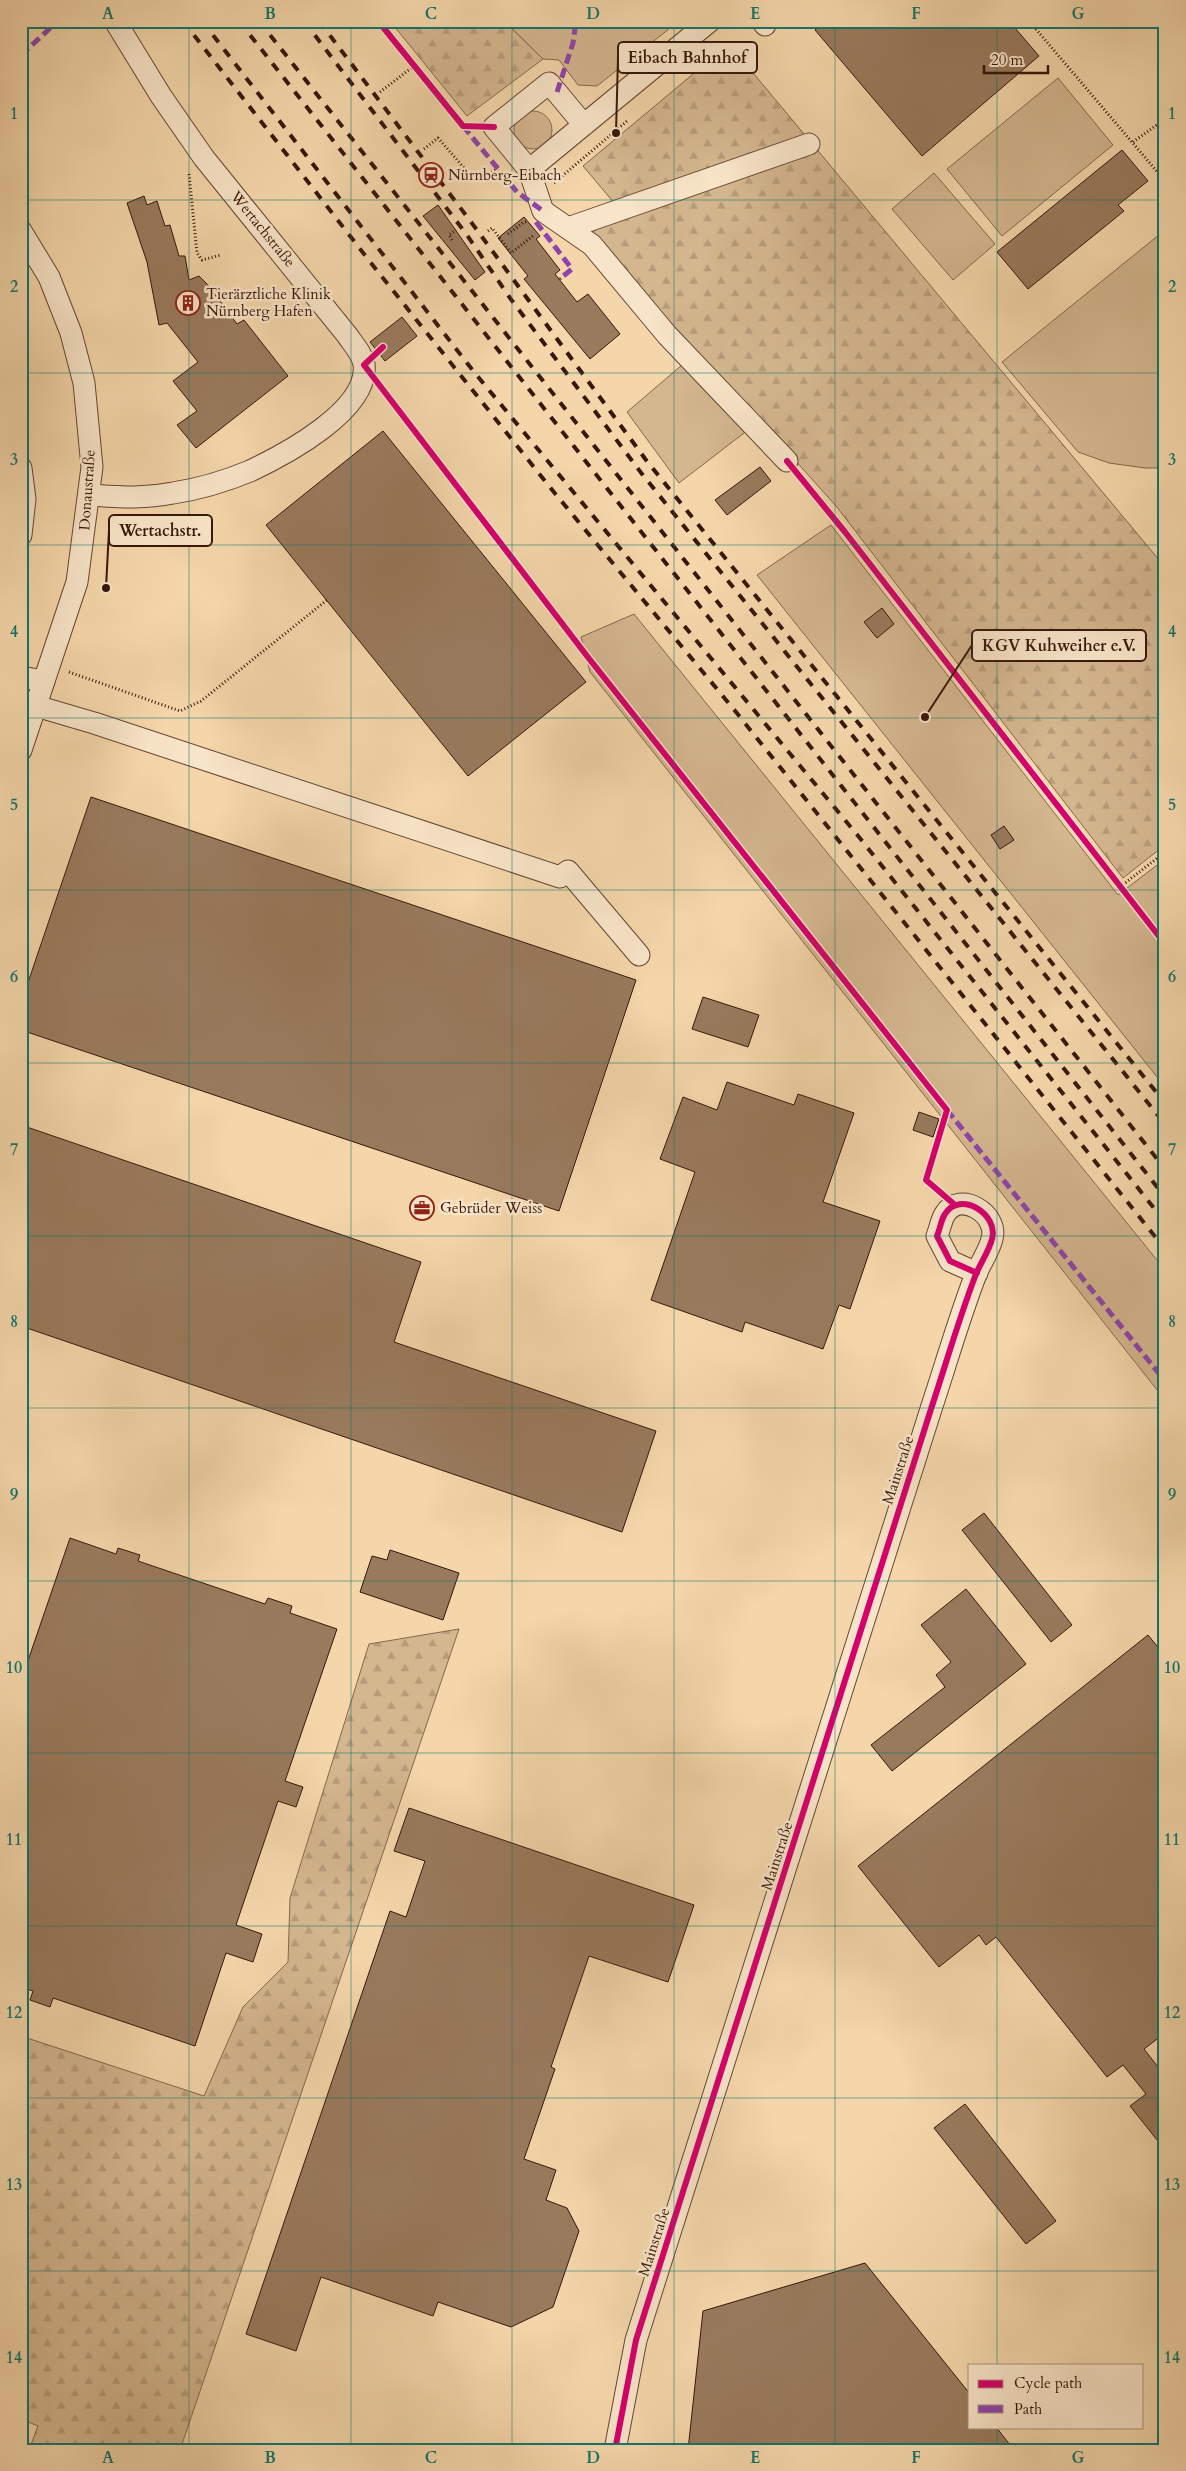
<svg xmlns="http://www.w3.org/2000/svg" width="1186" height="2471" font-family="Cardo,serif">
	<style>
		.green { fill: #d4b68f; stroke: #86664c }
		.forest { fill: url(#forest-firs); stroke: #86664c }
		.building { fill: #997a5d; stroke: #37170a }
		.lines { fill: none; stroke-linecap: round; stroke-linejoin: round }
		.minor-casing { stroke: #664732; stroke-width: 23 }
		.path { stroke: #37170a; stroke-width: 3; stroke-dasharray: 1 2.5; stroke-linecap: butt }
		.minor { stroke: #f8e4c8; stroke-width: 21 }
		.rail { stroke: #37170a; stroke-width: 4; stroke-dasharray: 9 9; stroke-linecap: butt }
		.quiet { stroke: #8e44ad; stroke-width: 5; stroke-dasharray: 10 5; stroke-linecap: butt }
		.cycleway-casing { stroke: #f8e4c8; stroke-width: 9 }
		.cycleway { stroke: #d6006c; stroke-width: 6 }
		.grid { fill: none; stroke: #0f766e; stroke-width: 1; stroke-opacity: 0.55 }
		.labels { text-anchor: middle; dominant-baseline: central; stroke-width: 5; stroke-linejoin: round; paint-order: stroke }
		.poi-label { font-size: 15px; fill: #37170a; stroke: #f8e4c8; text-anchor: start }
		.street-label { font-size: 15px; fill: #37170a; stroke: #f8e4c8 }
		.leader { fill: none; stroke: #37170a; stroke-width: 2 }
		.callout-dot { fill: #37170a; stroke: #f8e4c8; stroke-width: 2 }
		.callout { fill: #f8e4c8; stroke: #37170a; stroke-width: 2 }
		.callout-label { font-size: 16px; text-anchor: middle; font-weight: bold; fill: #37170a }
		.neatline { fill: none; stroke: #0f766e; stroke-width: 2 }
		.grid-label { font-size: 16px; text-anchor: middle; font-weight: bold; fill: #0f766e }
	</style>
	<defs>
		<pattern id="forest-firs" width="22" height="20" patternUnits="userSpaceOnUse" patternTransform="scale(1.25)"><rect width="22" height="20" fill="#d4b68f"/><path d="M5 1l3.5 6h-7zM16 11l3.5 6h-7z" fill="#b79c7a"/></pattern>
	</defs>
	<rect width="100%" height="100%" fill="#f4d6aa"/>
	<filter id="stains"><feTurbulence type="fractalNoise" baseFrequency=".004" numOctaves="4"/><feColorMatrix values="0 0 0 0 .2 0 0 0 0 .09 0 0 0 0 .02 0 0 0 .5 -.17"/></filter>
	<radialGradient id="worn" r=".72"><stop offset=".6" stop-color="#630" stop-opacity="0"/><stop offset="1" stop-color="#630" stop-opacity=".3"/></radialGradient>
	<g class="green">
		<polygon points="504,21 679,21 597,86 578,85 559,60 543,59"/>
		<polygon points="1058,78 1113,145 1002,236 947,169"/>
		<circle cx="533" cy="130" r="19"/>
		<polygon points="934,173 995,244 953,280 892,209"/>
		<polygon points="1165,230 1165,468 1145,468 1109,463 1078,452 1002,362"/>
		<polygon points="682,365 748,430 679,483 627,412"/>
		<polygon points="831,525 1118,895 1165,859 1165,1087 757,575"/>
		<polygon points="634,614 1165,1270 1165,1400 590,672 581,637"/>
	</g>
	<g class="forest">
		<polygon points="390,21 504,21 543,59 467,116"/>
		<polygon points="729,44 1165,567 1165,845 1123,878 836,506 751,411 672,331 592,233 620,210 583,166"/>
		<polygon points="459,1629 180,2450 29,2450 38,2426 21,2419 21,2052 27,2038 204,2096 243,2007 288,1962 290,1898 369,1644"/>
	</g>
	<g class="building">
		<polygon points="825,21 1009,21 1039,56 922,156 815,30"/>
		<polygon points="1122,150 1148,181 1118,205 1124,211 1028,289 997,252"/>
		<polygon points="144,196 147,205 157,201 165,226 170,225 179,256 185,256 189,280 199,276 209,286 237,324 244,320 288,376 196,448 177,425 197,411 173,381 198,362 167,323 159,325 147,262 127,203"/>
		<polygon points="438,205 485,272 475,280 423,216"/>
		<polygon points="524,217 540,236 536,239 560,270 555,274 577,302 588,294 620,334 590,359 524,279 528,276 498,238"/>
		<polygon points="402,317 417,336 385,361 370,342"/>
		<polygon points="383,431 586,682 468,776 266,525"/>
		<polygon points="760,467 771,481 727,515 715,500"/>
		<polygon points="882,608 894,624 877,638 864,622"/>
		<polygon points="91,797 636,980 559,1211 21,1030 21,1003"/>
		<polygon points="1004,826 1014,840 1000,849 991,835"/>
		<polygon points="703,997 759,1015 748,1047 692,1029"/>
		<polygon points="727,1082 794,1105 798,1094 854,1113 823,1202 880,1221 850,1309 839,1305 823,1349 745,1322 742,1332 651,1300 695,1172 660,1159 683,1097 717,1110"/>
		<polygon points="919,1112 939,1119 933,1137 913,1130"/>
		<polygon points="21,1125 421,1262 394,1342 656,1431 622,1532 21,1326"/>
		<polygon points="984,1513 1072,1625 1051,1642 962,1530"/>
		<polygon points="70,1538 116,1554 118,1548 140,1555 138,1561 265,1604 268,1598 292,1606 290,1613 337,1629 285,1781 303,1787 296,1807 278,1801 236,1925 262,1934 253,1962 226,1953 195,2046 53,1998 50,2007 30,2000 33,1991 21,1987 21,1681"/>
		<polygon points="390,1550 459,1573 443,1620 360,1592 372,1556 387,1560"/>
		<polygon points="966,1589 1026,1664 892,1771 871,1745 945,1687 936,1675 951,1662 921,1625"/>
		<polygon points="1148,1635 1165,1656 1165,2033 1144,2049 1165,2076 1165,2150 1130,2106 1146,2094 1123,2065 1107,2077 996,1937 986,1945 979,1935 939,1967 858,1866"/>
		<polygon points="409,1808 694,1905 668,1982 589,1956 551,2067 555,2069 524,2159 556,2170 546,2200 567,2208 579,2231 553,2307 511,2327 438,2302 433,2316 321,2277 296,2351 246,2334 390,1911 406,1917 425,1861 394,1851"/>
		<polygon points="965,2104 1056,2221 1026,2244 934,2128"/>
		<polygon points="865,2263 970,2394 970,2427 996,2427 1014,2450 688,2450 703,2311"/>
	</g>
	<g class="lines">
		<defs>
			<g id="minor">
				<polyline points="762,21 765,25"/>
				<polyline points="584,125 549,83 494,127 529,170 710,21"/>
				<polyline points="529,170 543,211 592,245 667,335 787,461"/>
				<polyline points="568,228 809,144"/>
				<polyline points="21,231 49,277 71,333 84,383 92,467 77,582 21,750"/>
				<polyline points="21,468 25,499 21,535"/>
				<path d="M90,495C122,497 142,499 173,493C199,489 226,481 250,471C284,455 370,410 364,364C362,353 353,344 347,335L204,158L161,96L115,21"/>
				<polyline points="21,677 44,681"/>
				<polyline points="36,706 94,723 560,877 568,871 639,955"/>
				<path d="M615,2450L636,2340L931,1409C946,1364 959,1318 976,1274C981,1262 989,1251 992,1239C999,1214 960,1190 945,1214C941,1220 940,1229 937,1236L950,1261L977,1273"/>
			</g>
		</defs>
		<use href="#minor" class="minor-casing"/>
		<g class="path">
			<polyline points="1029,21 1165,181"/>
			<polyline points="380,92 414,66"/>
			<polyline points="1133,142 1165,119"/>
			<polyline points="424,149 438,138 472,177 484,178 497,169"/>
			<polyline points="189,174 197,253 202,260 221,255"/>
			<polyline points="554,183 627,121"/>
			<polyline points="488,231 492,228 511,253 534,235"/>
			<polyline points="508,234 524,222 527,222"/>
			<polyline points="452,240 449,235 456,230"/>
			<polyline points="560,279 562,277"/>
			<polyline points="69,672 180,711 201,701 327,600"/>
			<polyline points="1120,887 1165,852"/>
		</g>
		<use href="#minor" class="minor"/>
		<g class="rail">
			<polyline points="183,21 371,263 553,491 736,712 1165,1249"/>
			<polyline points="202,21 474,372 859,837 1165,1222"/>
			<polyline points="239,21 1165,1197"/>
			<polyline points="259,21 1165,1169"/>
			<polyline points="304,21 467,235 510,298 642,474 1165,1124"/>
			<polyline points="319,21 474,226 646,460 1165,1103"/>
		</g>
		<g class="quiet">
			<polyline points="21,24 23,21"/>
			<polyline points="21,55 58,21"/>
			<polyline points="557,92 573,43 576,21"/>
			<polyline points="463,126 517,192 543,211"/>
			<polyline points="536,222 572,269 562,277"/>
			<polyline points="947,1110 1165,1381"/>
		</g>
		<defs>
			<g id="cycleway">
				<polyline points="378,21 463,126 494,127"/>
				<polyline points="383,347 364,365 587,656 947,1110 926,1180 955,1205"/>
				<polyline points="787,461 845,532 1165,944"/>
				<path d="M615,2450L636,2340L931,1409C946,1364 959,1318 976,1274C981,1262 989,1251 992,1239C999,1214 960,1190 945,1214C941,1220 940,1229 937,1236L950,1261L977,1273"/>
			</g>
		</defs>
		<use href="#cycleway" class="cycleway-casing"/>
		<use href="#cycleway" class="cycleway"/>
	</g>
	<path class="grid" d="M189,21V2450M351,21V2450M512,21V2450M674,21V2450M835,21V2450M997,21V2365M21,200H1165M21,373H1165M21,545H1165M21,718H1165M21,890H1165M21,1063H1165M21,1236H1165M21,1408H1165M21,1581H1165M21,1753H1165M21,1926H1165M21,2098H1165M21,2271H1165M997,2427V2450"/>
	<defs>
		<symbol id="station-ring" viewBox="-11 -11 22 22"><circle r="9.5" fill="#f8e4c8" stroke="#8f2418" stroke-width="1.5"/><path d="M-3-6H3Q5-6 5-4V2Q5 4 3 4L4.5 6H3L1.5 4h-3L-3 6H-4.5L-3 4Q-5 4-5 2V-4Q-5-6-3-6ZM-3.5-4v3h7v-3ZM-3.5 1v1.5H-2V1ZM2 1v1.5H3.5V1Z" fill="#8f2418"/></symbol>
		<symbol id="building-ring" viewBox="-11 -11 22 22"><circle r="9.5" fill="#f8e4c8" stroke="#8f2418" stroke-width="1.5"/><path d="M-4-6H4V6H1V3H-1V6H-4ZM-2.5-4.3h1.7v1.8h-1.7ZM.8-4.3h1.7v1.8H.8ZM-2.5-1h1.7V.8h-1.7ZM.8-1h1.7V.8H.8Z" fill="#8f2418"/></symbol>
		<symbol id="office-ring" viewBox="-11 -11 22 22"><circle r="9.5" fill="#f8e4c8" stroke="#8f2418" stroke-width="1.5"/><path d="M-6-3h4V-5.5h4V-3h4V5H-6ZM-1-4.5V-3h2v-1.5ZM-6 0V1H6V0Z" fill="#8f2418"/></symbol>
	</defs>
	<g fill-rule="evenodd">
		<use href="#station-ring" x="417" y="161" width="28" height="28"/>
		<use href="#building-ring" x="174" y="289" width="28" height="28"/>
		<use href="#office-ring" x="408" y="1194" width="28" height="28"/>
	</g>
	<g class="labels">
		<g class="poi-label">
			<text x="448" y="175">Nürnberg-Eibach</text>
			<text x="206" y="294">Tierärztliche Klinik<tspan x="206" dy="17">Nürnberg Hafen</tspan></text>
			<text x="440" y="1208">Gebrüder Weiss</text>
		</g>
		<g class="street-label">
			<text transform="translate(263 229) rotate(51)">Wertachstraße</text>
			<text transform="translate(87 490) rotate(-86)">Donaustraße</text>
			<text transform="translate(898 1470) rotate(-72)">Mainstraße</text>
			<text transform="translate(777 1856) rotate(-72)">Mainstraße</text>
			<text transform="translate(654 2242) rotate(-72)">Mainstraße</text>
		</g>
	</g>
	<path class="leader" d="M616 133L618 57M106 588L109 530M925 717L972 645"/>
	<g class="callout-dot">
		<circle cx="616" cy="133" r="5"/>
		<circle cx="106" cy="588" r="5"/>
		<circle cx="925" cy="717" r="5"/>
	</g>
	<g class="callout">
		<rect x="618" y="42" width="139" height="31" rx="5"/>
		<rect x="109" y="515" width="103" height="31" rx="5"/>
		<rect x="972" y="630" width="174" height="31" rx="5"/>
	</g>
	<g class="callout-label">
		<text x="687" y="63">Eibach Bahnhof</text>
		<text x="160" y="536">Wertachstr.</text>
		<text x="1059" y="651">KGV Kuhweiher e.V.</text>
	</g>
	<rect width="1186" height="2471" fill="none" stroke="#f4d6aa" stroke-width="55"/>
	<rect x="968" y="2364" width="175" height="65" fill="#f8e4c8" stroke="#ab927c"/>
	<rect x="978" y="2380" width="25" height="8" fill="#d6006c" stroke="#ab927c"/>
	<text x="1014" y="2388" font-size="15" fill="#37170a">Cycle path</text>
	<rect x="978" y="2405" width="25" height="8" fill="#8e44ad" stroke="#ab927c"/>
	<text x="1014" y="2414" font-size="15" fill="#37170a">Path</text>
	<path d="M984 65v8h64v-8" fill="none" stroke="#37170a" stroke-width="2.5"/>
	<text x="991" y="65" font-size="15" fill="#37170a" stroke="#f8e4c8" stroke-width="4" paint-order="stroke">20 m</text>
	<rect x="28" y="28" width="1130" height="2416" class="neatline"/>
	<g class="grid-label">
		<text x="108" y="19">A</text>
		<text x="270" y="19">B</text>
		<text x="431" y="19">C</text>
		<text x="593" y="19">D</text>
		<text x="755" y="19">E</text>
		<text x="916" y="19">F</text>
		<text x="1078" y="19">G</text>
		<text x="14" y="119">1</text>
		<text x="1172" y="119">1</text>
		<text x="14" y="292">2</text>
		<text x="1172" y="292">2</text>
		<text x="14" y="465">3</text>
		<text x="1172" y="465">3</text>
		<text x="14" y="637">4</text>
		<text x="1172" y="637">4</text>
		<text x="14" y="810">5</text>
		<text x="1172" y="810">5</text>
		<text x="14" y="982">6</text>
		<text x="1172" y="982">6</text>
		<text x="14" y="1155">7</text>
		<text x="1172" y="1155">7</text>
		<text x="14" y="1327">8</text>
		<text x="1172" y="1327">8</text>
		<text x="14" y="1500">9</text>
		<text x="1172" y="1500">9</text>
		<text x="14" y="1673">10</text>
		<text x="1172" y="1673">10</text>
		<text x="14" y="1845">11</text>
		<text x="1172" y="1845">11</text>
		<text x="14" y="2018">12</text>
		<text x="1172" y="2018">12</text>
		<text x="14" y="2190">13</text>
		<text x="1172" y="2190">13</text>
		<text x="14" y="2363">14</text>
		<text x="1172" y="2363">14</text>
		<text x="108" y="2463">A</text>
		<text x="270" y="2463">B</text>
		<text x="431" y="2463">C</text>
		<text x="593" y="2463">D</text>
		<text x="755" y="2463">E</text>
		<text x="916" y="2463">F</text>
		<text x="1078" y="2463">G</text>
	</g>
	<rect width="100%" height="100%" filter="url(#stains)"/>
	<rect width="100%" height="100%" fill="url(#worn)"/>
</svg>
